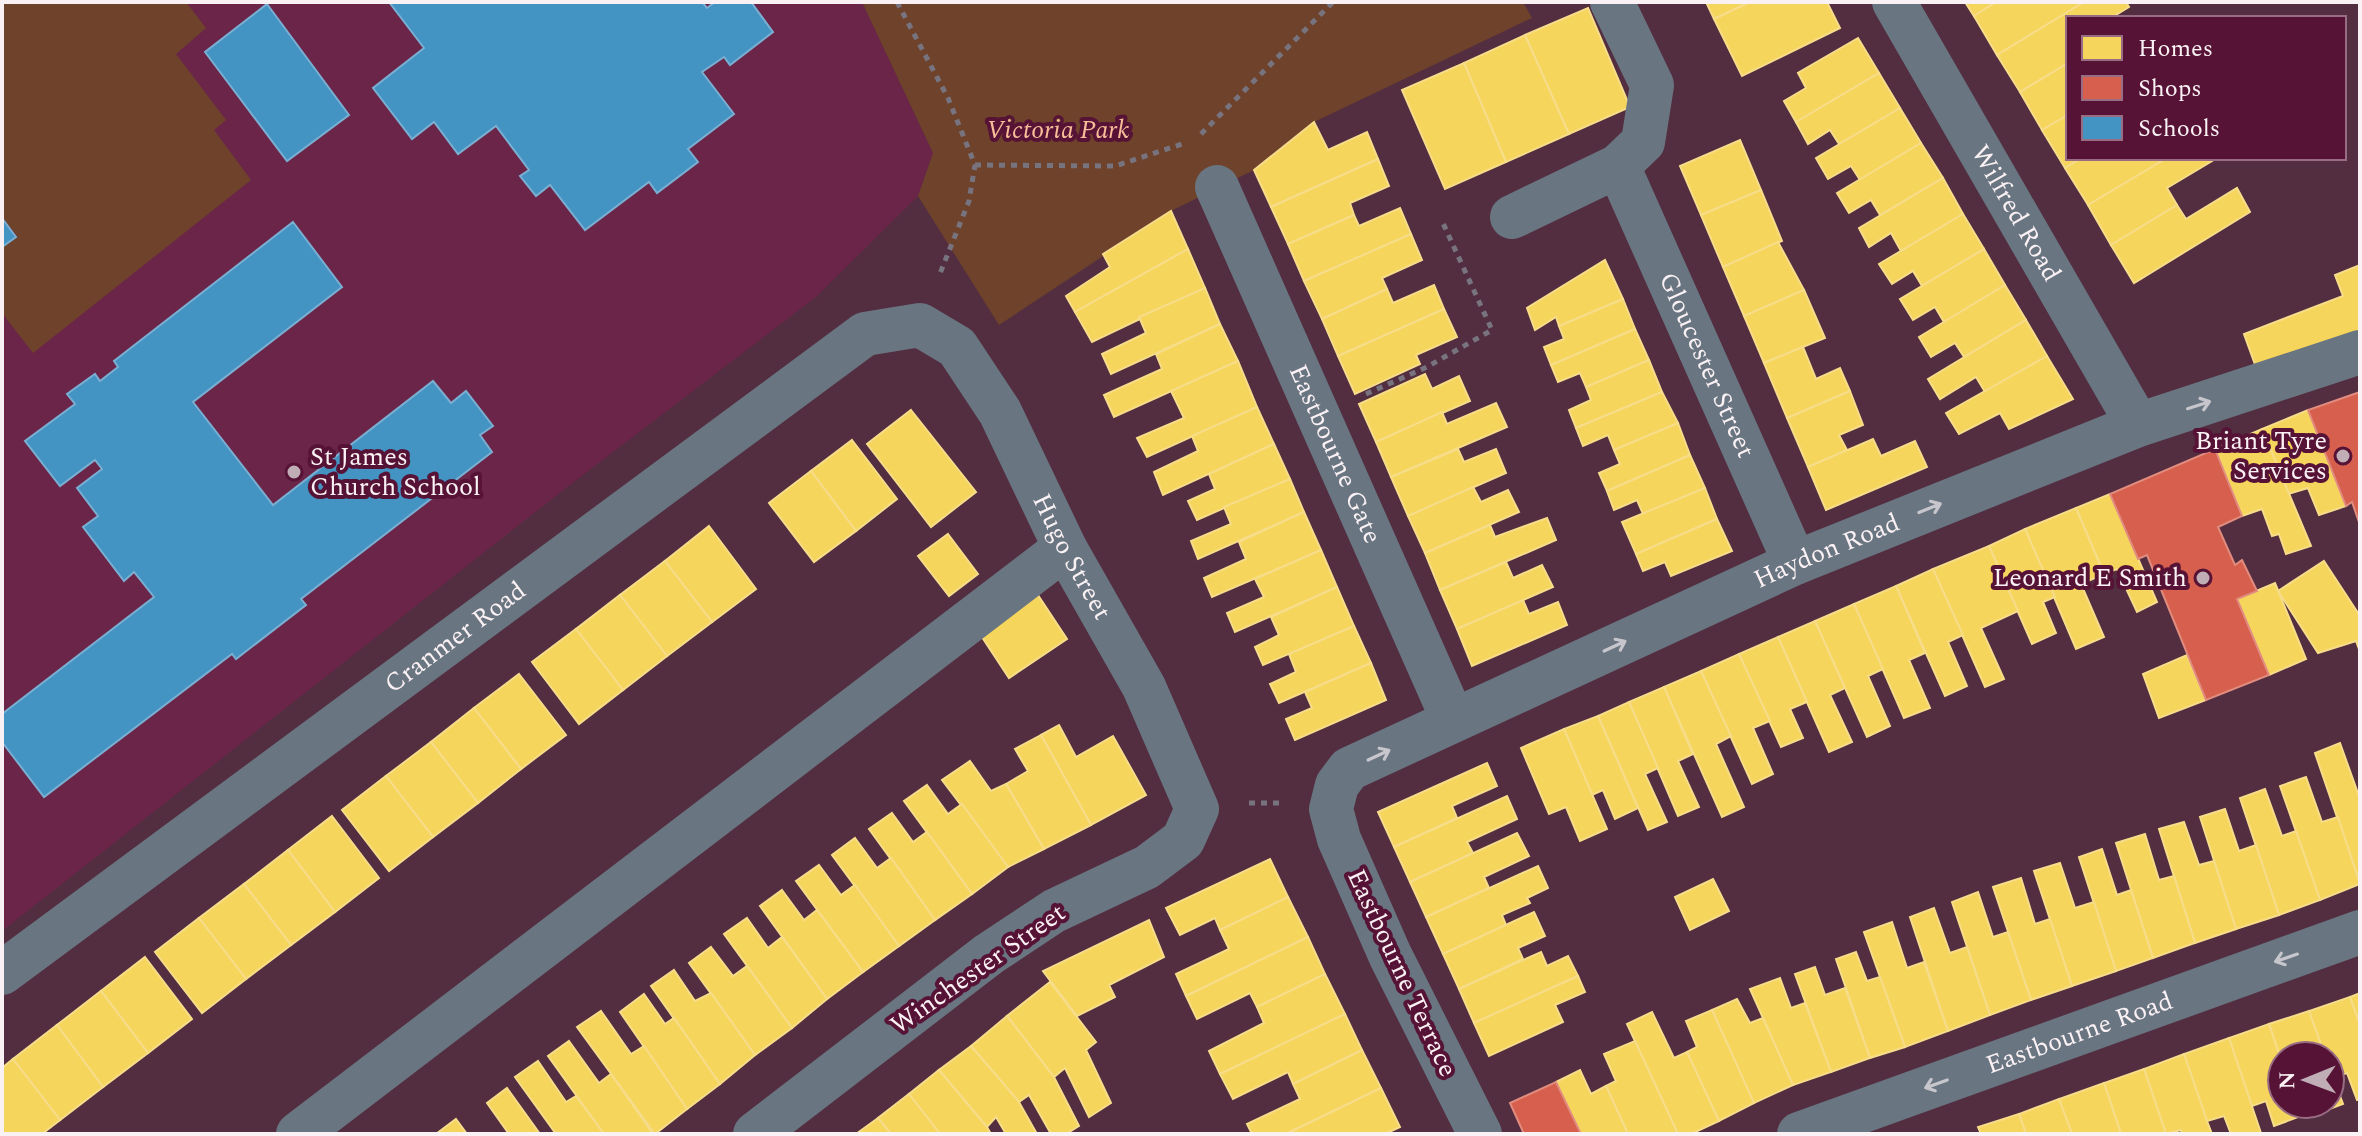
<svg xmlns="http://www.w3.org/2000/svg" width="2362" height="1136" font-family="Spectral,serif">
	<style>
		.built { fill: #6b2549 }
		.green { fill: #6e422b }
		.homes { fill: #f6d55c; stroke: #f7dd8a; stroke-width: 2 }
		.shops { fill: #d6604d; stroke: #e18c7f; stroke-width: 2 }
		.schools { fill: #4393c3; stroke: #7aafd2; stroke-width: 2 }
		.lines { fill: none; stroke-linecap: round; stroke-linejoin: round }
		.path { stroke: #78747f; stroke-width: 5; stroke-dasharray: 6 6; stroke-linecap: butt }
		.minor { stroke: #697581; stroke-width: 44 }
		.oneway { stroke: #c7c6cc }
		.poi-dot { fill: #c0adb5; stroke: #561336; stroke-width: 3 }
		.labels { text-anchor: middle; dominant-baseline: central; stroke-width: 8; stroke-linejoin: round; paint-order: stroke }
		.park-label { font-size: 26px; font-style: italic; fill: #f9bc98; stroke: #561336 }
		.street-label { font-size: 26px; fill: #faf1f4; stroke: #561336 }
		.poi-label { font-size: 26px; fill: #faf1f4; stroke: #561336; text-anchor: end }
	</style>
	<rect width="100%" height="100%" fill="#532e40"/>
	<polygon class="built" points="32,2 862,2 933,153 918,196 816,297 566,488 2,931 2,26"/>
	<g class="green">
		<polygon points="2,2 186,2 206,28 176,54 226,120 214,130 251,180 33,353 2,313 2,248 17,236 2,217"/>
		<polygon points="862,2 1523,2 1532,18 1314,122 1254,170 1171,211 999,325 918,196 933,153"/>
	</g>
	<g class="homes">
		<polygon points="1706,2 1750,2 1714,19"/>
		<polygon points="1750,2 1827,2 1840,28 1742,76 1714,19"/>
		<polygon points="1965,2 1996,2 1974,16"/>
		<polygon points="1996,2 2084,2 1997,55 1974,16"/>
		<polygon points="2084,2 2126,2 2129,7 2111,18 2068,18 2068,63 2020,92 1997,55"/>
		<polygon points="1588,8 1630,107 1569,134 1525,35"/>
		<polygon points="1525,35 1569,134 1506,162 1464,63"/>
		<polygon points="1858,38 1879,73 1796,122 1784,101 1806,88 1798,73"/>
		<polygon points="1464,63 1506,162 1445,189 1402,90"/>
		<polygon points="2068,63 2068,115 2042,130 2020,92"/>
		<polygon points="1879,73 1900,108 1839,144 1830,130 1808,144 1796,122"/>
		<polygon points="1900,108 1921,143 1860,180 1851,166 1828,179 1816,158"/>
		<polygon points="2068,115 2068,158 2082,158 2065,168 2042,130"/>
		<polygon points="1314,122 1328,150 1367,132 1378,159 1271,207 1254,170"/>
		<polygon points="1740,140 1761,190 1701,215 1680,166"/>
		<polygon points="1921,143 1943,178 1880,215 1871,200 1849,213 1837,193"/>
		<polygon points="2082,158 2167,158 2088,205 2065,168"/>
		<polygon points="2167,158 2217,158 2167,188 2177,205 2111,245 2088,205"/>
		<polygon points="1378,159 1389,186 1350,203 1354,215 1288,244 1271,207"/>
		<polygon points="1943,178 1963,214 1901,251 1891,233 1869,247 1859,228"/>
		<polygon points="2237,188 2250,212 2134,283 2111,245 2177,205 2186,219"/>
		<polygon points="1761,190 1782,241 1723,267 1701,215"/>
		<polygon points="1400,208 1411,234 1304,281 1288,244 1354,215 1359,226"/>
		<polygon points="1171,211 1188,249 1075,312 1066,296 1110,267 1103,254"/>
		<polygon points="1963,214 1984,249 1922,286 1913,271 1892,284 1879,264"/>
		<polygon points="1411,234 1422,260 1382,278 1387,289 1322,319 1304,281"/>
		<polygon points="1778,242 1804,290 1744,316 1723,267"/>
		<polygon points="1188,249 1205,288 1092,342 1075,312"/>
		<polygon points="1984,249 2005,285 1944,322 1935,307 1913,320 1900,299"/>
		<polygon points="1605,260 1623,299 1559,326 1556,317 1535,330 1527,308"/>
		<polygon points="2360,265 2360,338 2257,370 2244,334 2343,296 2335,275"/>
		<polygon points="1434,285 1444,309 1338,356 1322,319 1387,289 1393,303"/>
		<polygon points="2005,285 2026,320 1964,357 1955,343 1931,357 1919,337"/>
		<polygon points="1205,288 1220,324 1111,374 1102,354 1146,333 1139,317"/>
		<polygon points="1804,290 1825,338 1764,363 1744,316"/>
		<polygon points="1623,299 1635,329 1551,365 1544,347 1564,339 1559,326"/>
		<polygon points="1444,309 1457,337 1416,355 1420,364 1355,394 1338,356"/>
		<polygon points="2026,320 2047,356 1985,392 1976,377 1940,399 1928,379"/>
		<polygon points="1220,324 1238,361 1114,417 1104,395 1162,369 1156,354"/>
		<polygon points="1635,329 1649,360 1586,387 1580,373 1558,382 1551,365"/>
		<polygon points="1803,347 1816,379 1840,368 1850,391 1787,418 1764,363"/>
		<polygon points="2047,356 2073,399 2009,429 2000,413 1959,434 1946,413"/>
		<polygon points="1649,360 1662,392 1576,428 1569,410 1591,400 1586,387"/>
		<polygon points="1238,361 1257,407 1147,457 1137,438 1184,418 1171,391"/>
		<polygon points="1425,374 1432,389 1459,376 1470,401 1376,442 1359,404"/>
		<polygon points="1850,391 1863,425 1839,435 1847,450 1808,467 1787,418"/>
		<polygon points="1662,392 1678,423 1614,450 1608,435 1583,446 1576,428"/>
		<polygon points="1496,403 1507,427 1391,477 1376,442 1442,412 1447,424"/>
		<polygon points="1257,407 1274,444 1163,495 1154,472 1198,451 1192,436"/>
		<polygon points="911,410 976,492 931,527 867,444"/>
		<polygon points="2308,410 2346,506 2319,515 2308,488 2288,494 2262,429"/>
		<polygon points="1678,423 1690,455 1607,491 1599,473 1620,464 1614,450"/>
		<polygon points="2262,429 2311,546 2286,554 2279,534 2272,536 2262,509 2242,516 2215,449"/>
		<polygon points="1873,439 1881,456 1915,441 1927,467 1826,510 1808,467"/>
		<polygon points="852,440 897,499 856,531 811,471"/>
		<polygon points="1274,444 1290,479 1197,520 1188,501 1215,489 1209,474"/>
		<polygon points="1458,449 1464,462 1496,449 1506,473 1408,516 1391,477"/>
		<polygon points="1690,455 1705,488 1643,514 1637,500 1614,510 1607,491"/>
		<polygon points="811,471 856,531 814,562 769,503"/>
		<polygon points="1290,479 1304,512 1198,559 1191,541 1231,524 1224,507"/>
		<polygon points="1473,487 1481,502 1508,490 1519,512 1425,553 1408,516"/>
		<polygon points="1705,488 1717,519 1636,554 1622,522"/>
		<polygon points="2110,494 2157,602 2137,612 2117,569 2104,574 2076,508"/>
		<polygon points="2076,508 2104,574 2081,584 2104,637 2076,649 2025,529"/>
		<polygon points="1304,512 1321,550 1212,597 1204,578 1246,559 1239,542"/>
		<polygon points="1547,518 1556,540 1440,590 1425,553 1490,525 1495,537"/>
		<polygon points="1717,519 1732,551 1671,576 1665,562 1643,571 1636,554"/>
		<polygon points="709,526 756,589 712,622 665,561"/>
		<polygon points="2025,529 2055,597 2043,602 2056,633 2032,644 1989,546"/>
		<polygon points="948,534 978,574 949,596 918,556"/>
		<polygon points="1989,546 2018,611 1981,628 2004,679 1985,687 1933,569"/>
		<polygon points="1321,550 1337,587 1235,632 1227,613 1264,597 1255,579"/>
		<polygon points="665,561 712,622 667,656 620,595"/>
		<polygon points="2324,561 2360,616 2360,652 2356,641 2318,653 2278,591"/>
		<polygon points="1506,562 1513,578 1542,565 1553,587 1457,629 1440,590"/>
		<polygon points="1933,569 1963,635 1948,642 1967,686 1945,696 1896,586"/>
		<polygon points="2275,583 2306,659 2269,675 2237,599"/>
		<polygon points="1896,586 1925,653 1909,660 1930,708 1904,718 1854,604"/>
		<polygon points="1337,587 1354,626 1263,665 1255,647 1279,635 1271,617"/>
		<polygon points="1034,589 1067,639 1009,678 976,628"/>
		<polygon points="620,595 667,656 623,690 576,629"/>
		<polygon points="1523,600 1529,614 1558,602 1567,625 1472,666 1457,629"/>
		<polygon points="1854,604 1883,669 1868,676 1890,726 1867,737 1815,621"/>
		<polygon points="1815,621 1845,688 1830,695 1852,742 1829,752 1778,637"/>
		<polygon points="1354,626 1371,663 1279,703 1270,684 1296,672 1289,654"/>
		<polygon points="576,629 623,690 579,724 532,662"/>
		<polygon points="1778,637 1807,702 1790,709 1803,738 1781,747 1739,654"/>
		<polygon points="1739,654 1770,721 1753,728 1773,774 1752,784 1701,671"/>
		<polygon points="2187,655 2206,700 2159,718 2143,674"/>
		<polygon points="1371,663 1386,700 1295,740 1286,719 1312,708 1305,692"/>
		<polygon points="1701,671 1731,736 1716,744 1744,807 1722,817 1664,687"/>
		<polygon points="519,674 566,735 521,769 474,708"/>
		<polygon points="1664,687 1693,754 1678,761 1699,807 1678,816 1629,702"/>
		<polygon points="1629,702 1658,768 1645,774 1667,822 1648,830 1598,716"/>
		<polygon points="474,708 521,769 478,803 431,742"/>
		<polygon points="1598,716 1638,808 1615,819 1603,790 1592,795 1564,729"/>
		<polygon points="1059,725 1076,757 1113,736 1146,795 1091,825 1041,735"/>
		<polygon points="1564,729 1607,829 1580,841 1566,807 1549,814 1521,748"/>
		<polygon points="1041,735 1091,825 1044,849 1006,784 1028,771 1015,749"/>
		<polygon points="431,742 478,803 433,837 386,776"/>
		<polygon points="2340,743 2360,799 2360,884 2315,753"/>
		<polygon points="970,761 991,791 1006,784 1044,849 1008,867 942,780"/>
		<polygon points="1487,763 1497,786 1452,806 1457,818 1394,847 1378,812"/>
		<polygon points="386,776 433,837 389,871 342,810"/>
		<polygon points="2306,777 2322,822 2338,817 2360,884 2320,900 2280,786"/>
		<polygon points="927,785 948,814 962,804 1008,867 972,894 904,801"/>
		<polygon points="2265,789 2282,836 2296,831 2320,900 2279,915 2240,798"/>
		<polygon points="1507,796 1517,819 1467,842 1473,853 1410,882 1394,847"/>
		<polygon points="2225,809 2239,851 2256,845 2279,915 2236,929 2200,817"/>
		<polygon points="892,813 913,842 927,832 972,894 935,920 869,829"/>
		<polygon points="332,816 379,878 335,912 288,850"/>
		<polygon points="2184,822 2199,865 2214,861 2236,929 2195,943 2159,829"/>
		<polygon points="1517,833 1529,856 1484,877 1489,888 1426,917 1410,882"/>
		<polygon points="2145,834 2159,880 2174,876 2195,943 2153,958 2116,843"/>
		<polygon points="855,838 877,868 891,858 935,920 899,946 832,855"/>
		<polygon points="2102,849 2117,895 2131,890 2153,958 2116,971 2079,857"/>
		<polygon points="288,850 335,912 291,945 244,884"/>
		<polygon points="1270,859 1288,897 1220,930 1215,918 1180,935 1166,908"/>
		<polygon points="2060,863 2075,908 2094,902 2116,971 2072,986 2034,871"/>
		<polygon points="819,865 841,895 855,885 899,946 863,972 796,881"/>
		<polygon points="1538,866 1548,888 1527,898 1530,903 1502,915 1506,925 1443,954 1426,917"/>
		<polygon points="2021,878 2035,924 2050,919 2072,986 2031,1000 1993,887"/>
		<polygon points="1713,879 1729,911 1690,930 1675,897"/>
		<polygon points="244,884 291,945 246,979 199,918"/>
		<polygon points="782,890 804,920 817,910 863,972 827,999 760,906"/>
		<polygon points="1978,892 1993,937 2008,932 2031,1000 1990,1015 1952,902"/>
		<polygon points="1288,897 1308,937 1186,996 1176,974 1229,949 1220,930"/>
		<polygon points="1934,908 1950,953 1967,947 1990,1015 1948,1031 1910,917"/>
		<polygon points="1534,912 1545,936 1518,948 1523,959 1459,989 1443,954"/>
		<polygon points="199,918 246,979 202,1013 155,952"/>
		<polygon points="747,918 768,948 782,937 827,999 792,1028 724,934"/>
		<polygon points="1149,920 1164,957 1109,985 1115,997 1077,1016 1043,971"/>
		<polygon points="1892,922 1907,968 1924,962 1948,1031 1905,1047 1864,932"/>
		<polygon points="1308,937 1325,974 1257,1007 1250,993 1197,1019 1186,996"/>
		<polygon points="711,947 733,976 747,966 792,1028 755,1055 689,963"/>
		<polygon points="1541,952 1547,966 1568,956 1578,976 1474,1023 1459,989"/>
		<polygon points="1856,952 1867,981 1880,977 1905,1047 1870,1058 1836,959"/>
		<polygon points="145,957 192,1019 148,1053 101,991"/>
		<polygon points="1815,967 1825,995 1845,988 1870,1058 1831,1072 1795,974"/>
		<polygon points="674,970 695,1001 711,993 755,1055 720,1084 651,986"/>
		<polygon points="1325,974 1345,1014 1220,1074 1209,1051 1264,1023 1257,1007"/>
		<polygon points="1578,976 1585,992 1555,1005 1563,1022 1489,1056 1474,1023"/>
		<polygon points="1780,978 1791,1008 1805,1003 1831,1072 1793,1085 1750,989"/>
		<polygon points="1050,982 1096,1042 1086,1050 1111,1103 1089,1117 1065,1068 1054,1077 1007,1016"/>
		<polygon points="101,991 148,1053 103,1087 57,1025"/>
		<polygon points="2360,993 2360,1025 2350,997"/>
		<polygon points="644,994 665,1024 674,1018 720,1084 687,1109 620,1012"/>
		<polygon points="2350,997 2360,1025 2360,1099 2357,1100 2347,1073 2333,1078 2330,1056 2325,1056 2309,1011"/>
		<polygon points="1737,999 1750,1023 1763,1018 1793,1085 1754,1103 1712,1010"/>
		<polygon points="1712,1010 1754,1103 1719,1121 1687,1052 1697,1047 1686,1021"/>
		<polygon points="601,1011 631,1054 644,1046 687,1109 655,1134 577,1027"/>
		<polygon points="2309,1011 2325,1056 2282,1056 2282,1063 2269,1024"/>
		<polygon points="1652,1012 1674,1058 1687,1052 1719,1121 1691,1134 1678,1134 1627,1024"/>
		<polygon points="1345,1014 1362,1050 1293,1084 1288,1072 1233,1099 1220,1074"/>
		<polygon points="1007,1016 1054,1077 1079,1126 1066,1134 1051,1134 1029,1095 1019,1102 971,1046"/>
		<polygon points="2269,1024 2282,1063 2282,1104 2297,1104 2301,1116 2274,1126 2266,1101 2252,1106 2229,1038"/>
		<polygon points="57,1025 103,1087 60,1120 13,1059"/>
		<polygon points="2229,1038 2261,1133 2258,1134 2231,1134 2224,1116 2207,1121 2184,1054"/>
		<polygon points="569,1041 599,1083 611,1074 653,1134 604,1134 548,1056"/>
		<polygon points="1635,1041 1678,1134 1628,1134 1606,1086 1616,1081 1604,1054"/>
		<polygon points="971,1046 1019,1102 1037,1134 1006,1134 996,1117 987,1127 939,1070"/>
		<polygon points="1362,1050 1381,1088 1286,1134 1252,1134 1247,1124 1300,1099 1293,1084"/>
		<polygon points="2184,1054 2207,1121 2212,1134 2182,1134 2181,1130 2166,1134 2144,1069"/>
		<polygon points="13,1059 60,1120 42,1134 2,1134 2,1068"/>
		<polygon points="538,1061 566,1102 576,1096 604,1134 556,1134 515,1077"/>
		<polygon points="2144,1069 2166,1134 2121,1134 2104,1083"/>
		<polygon points="2330,1069 2343,1104 2316,1114 2312,1104 2330,1104"/>
		<polygon points="939,1070 987,1127 991,1134 940,1134 909,1094"/>
		<polygon points="1580,1070 1591,1094 1606,1086 1628,1134 1581,1134 1556,1082"/>
		<polygon points="2104,1083 2121,1134 2072,1134 2059,1099"/>
		<polygon points="507,1088 540,1134 509,1134 487,1103"/>
		<polygon points="1381,1088 1400,1127 1385,1134 1286,1134"/>
		<polygon points="909,1094 940,1134 891,1134 878,1118"/>
		<polygon points="2059,1099 2072,1134 2026,1134 2019,1114"/>
		<polygon points="2019,1114 2026,1134 1981,1134 1978,1127"/>
		<polygon points="878,1118 891,1134 856,1134"/>
		<polygon points="456,1119 467,1134 436,1134"/>
	</g>
	<g class="shops">
		<polygon points="2360,392 2360,525 2352,502 2346,506 2308,410"/>
		<polygon points="2215,449 2242,516 2218,527 2235,565 2242,560 2257,591 2237,599 2269,675 2206,700 2147,555 2138,559 2110,494"/>
		<polygon points="1556,1082 1581,1134 1524,1134 1510,1103"/>
	</g>
	<g class="schools">
		<polygon points="389,2 702,2 707,8 715,2 751,2 773,32 730,65 724,57 702,72 734,114 688,149 698,162 657,193 649,182 585,230 550,185 536,196 520,176 529,170 496,126 458,154 434,122 412,139 373,88 424,48"/>
		<polygon points="267,4 349,115 287,161 205,52"/>
		<polygon points="2,218 16,237 2,247"/>
		<polygon points="293,222 342,287 193,402 273,505 433,381 451,403 466,391 493,426 480,435 492,452 301,599 306,605 236,659 232,654 44,797 2,742 2,714 154,597 134,572 124,581 83,527 98,516 77,488 102,469 95,460 60,486 25,441 75,404 67,394 95,374 100,381 118,367 114,361"/>
	</g>
	<g class="lines">
		<g class="path">
			<polyline points="897,2 948,98 975,165 969,201 939,276"/>
			<polyline points="1201,134 1333,2"/>
			<polyline points="975,165 1115,166 1182,144"/>
			<polyline points="1366,394 1427,367 1492,330 1442,221"/>
			<polyline points="1249,803 1279,803"/>
		</g>
		<g class="minor">
			<path id="s1" d="M1894,2L2138,425"/>
			<path id="s2" d="M1618,166L1795,563"/>
			<path id="s3" d="M1217,187L1453,720"/>
			<polyline points="1512,217 1618,166 1643,142 1652,85 1612,2"/>
			<path id="s4" d="M2,973L865,334L920,325L957,347L1000,412L1065,548L1144,687L1197,809L1183,840L1147,867L1054,911L989,954L755,1134"/>
			<polyline points="298,1134 1065,548"/>
			<path id="s5" d="M1480,1134L1390,955L1339,839L1331,809L1337,785L1349,769L1795,563L2138,425L2360,352"/>
			<path id="s6" d="M1799,1134L2360,932"/>
		</g>
	</g>
	<defs><path id="oneway-shaft" d="M-6 0H5M1.5-3L5.5 0L1.5 3" fill="none" stroke-width="1.6" stroke-linecap="round" stroke-linejoin="round" transform="scale(2)"/></defs>
	<g class="oneway">
		<use href="#oneway-shaft" transform="translate(2199 405) rotate(-18)"/>
		<use href="#oneway-shaft" transform="translate(1930 508) rotate(-22)"/>
		<use href="#oneway-shaft" transform="translate(1615 646) rotate(-25)"/>
		<use href="#oneway-shaft" transform="translate(1379 755) rotate(-25)"/>
		<use href="#oneway-shaft" transform="translate(2286 958) rotate(161)"/>
		<use href="#oneway-shaft" transform="translate(1936 1084) rotate(160)"/>
	</g>
	<g class="poi-dot">
		<circle cx="2343" cy="456" r="8"/>
		<circle cx="294" cy="472" r="8"/>
		<circle cx="2203" cy="578" r="8"/>
	</g>
	<g class="labels">
		<g class="park-label">
			<text x="1058" y="130">Victoria Park</text>
		</g>
		<g class="street-label">
			<text stroke="none"><textPath href="#s1" startOffset="244">Wilfred Road</textPath></text>
			<text stroke="none"><textPath href="#s2" startOffset="218">Gloucester Street</textPath></text>
			<text stroke="none"><textPath href="#s3" startOffset="292">Eastbourne Gate</textPath></text>
			<text stroke="none"><textPath href="#s5" startOffset="928">Haydon Road</textPath></text>
			<text stroke="none"><textPath href="#s4" startOffset="1412">Hugo Street</textPath></text>
			<text stroke="none"><textPath href="#s4" startOffset="564">Cranmer Road</textPath></text>
			<text transform="translate(978 969) rotate(-35)">Winchester Street</text>
			<text transform="translate(1402 973) rotate(65)">Eastbourne Terrace</text>
			<text stroke="none"><textPath href="#s6" startOffset="298">Eastbourne Road</textPath></text>
		</g>
		<g class="poi-label">
			<text x="2327" y="441">Briant Tyre<tspan x="2327" dy="30">Services</tspan></text>
			<text x="310" y="457" text-anchor="start">St James<tspan x="310" dy="30">Church School</tspan></text>
			<text x="2187" y="578">Leonard E Smith</text>
		</g>
	</g>
	<rect width="2362" height="1136" fill="none" stroke="#faf1f4" stroke-width="8"/>
	<rect x="2066" y="16" width="280" height="144" fill="#561336" stroke="#986c82" stroke-width="2"/>
	<rect x="2082" y="36" width="40" height="24" fill="#f6d55c" stroke="#986c82" stroke-width="2"/>
	<text x="2138" y="56" font-size="24" fill="#faf1f4">Homes</text>
	<rect x="2082" y="76" width="40" height="24" fill="#d6604d" stroke="#986c82" stroke-width="2"/>
	<text x="2138" y="96" font-size="24" fill="#faf1f4">Shops</text>
	<rect x="2082" y="116" width="40" height="24" fill="#4393c3" stroke="#986c82" stroke-width="2"/>
	<text x="2138" y="136" font-size="24" fill="#faf1f4">Schools</text>
	<g transform="translate(2306 1080) rotate(269)"><circle r="38" fill="#561336" stroke="#986c82" stroke-width="2"/>
	<path d="M0-6L14 30L0 20L-14 30Z" fill="#c0adb5"/>
	<text y="-12" font-size="22" font-weight="bold" text-anchor="middle" fill="#faf1f4">N</text>
	</g>
</svg>
